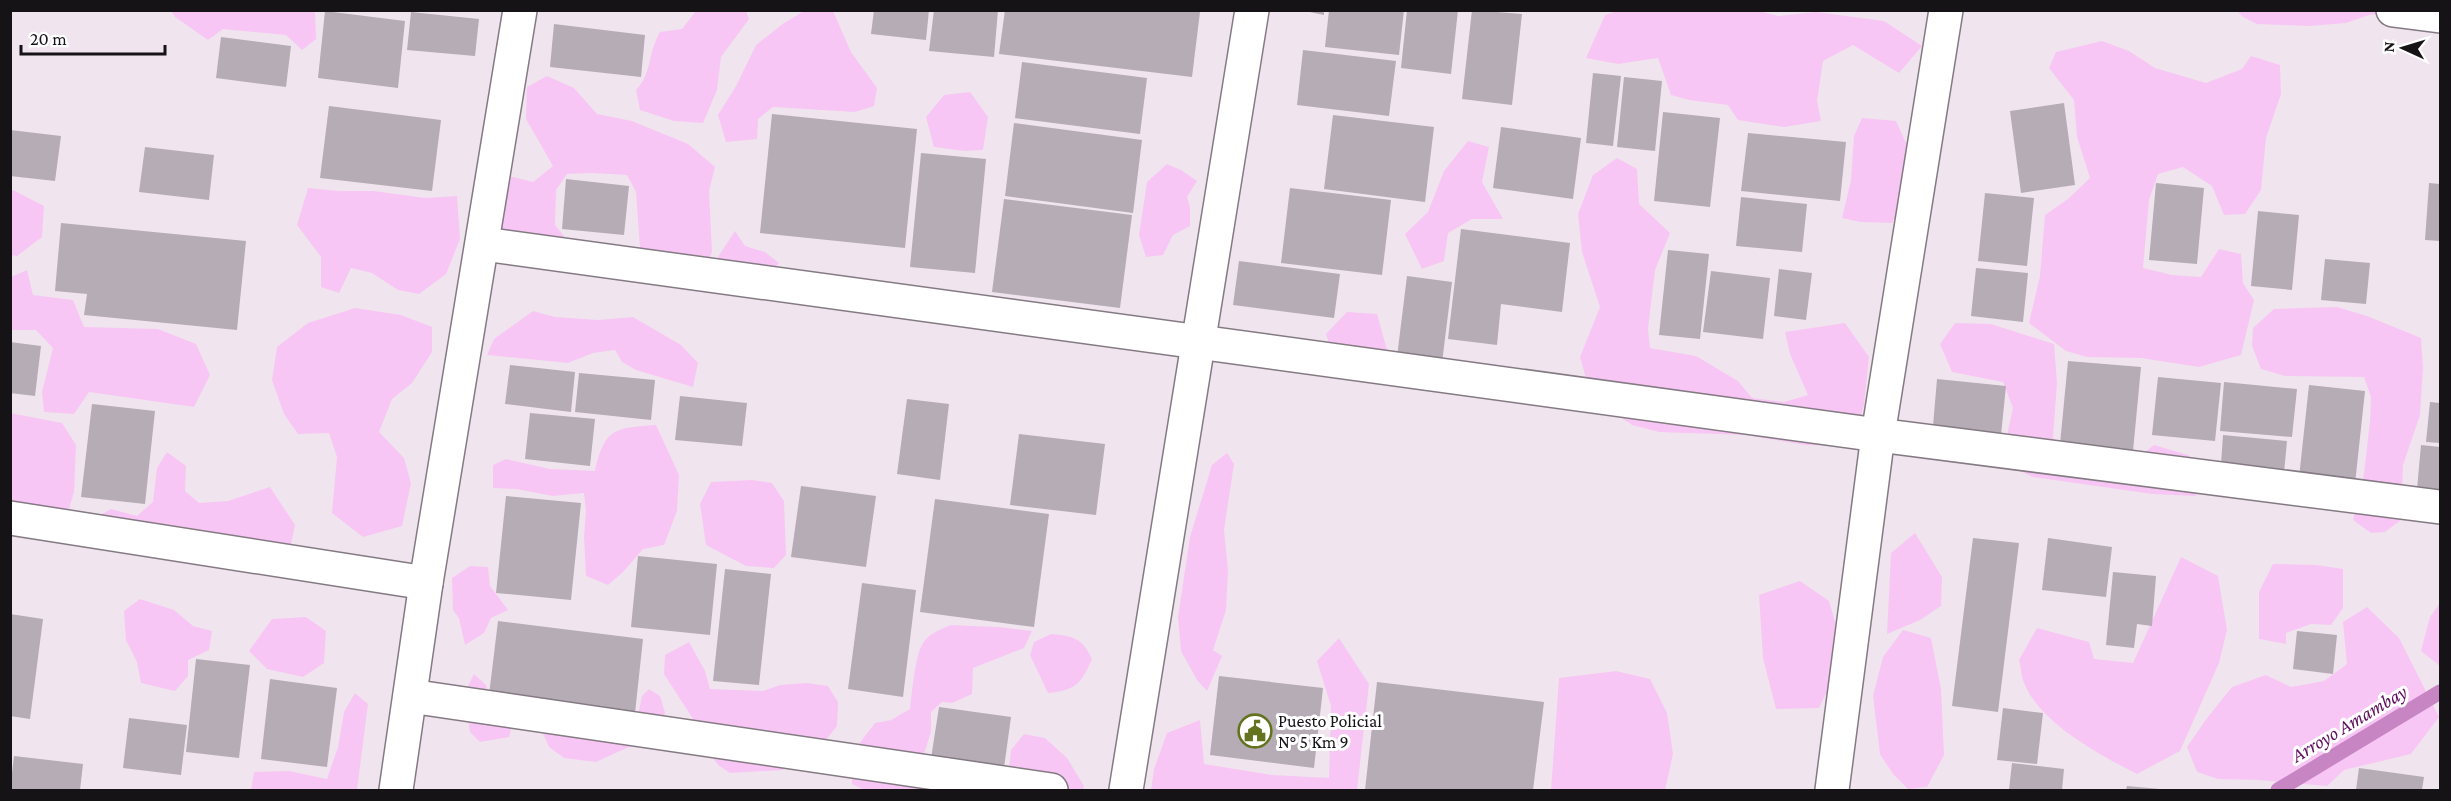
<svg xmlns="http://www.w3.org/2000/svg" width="2451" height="801" font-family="'Crimson Pro',serif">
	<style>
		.green { fill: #f8c6f4 }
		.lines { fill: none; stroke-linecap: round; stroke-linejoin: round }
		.stream { stroke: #c786c3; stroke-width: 15 }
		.building { fill: #b6acb5 }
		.street-casing { stroke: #847a83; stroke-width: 36 }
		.street { stroke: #fff; stroke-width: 33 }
		.labels { text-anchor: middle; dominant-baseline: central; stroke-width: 6; stroke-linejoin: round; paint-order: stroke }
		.poi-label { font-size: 18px; fill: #161316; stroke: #fff; text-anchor: start }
		.water-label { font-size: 20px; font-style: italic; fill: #5e0e5d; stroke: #fff }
	</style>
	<rect width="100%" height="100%" fill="#f0e5ee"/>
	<g class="green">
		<polygon points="171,11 312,11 315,13 316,39 302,50 286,35 223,29 208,40 175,17"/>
		<path d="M696,11H746L749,19L721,57L717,90L703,123L674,121L640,110L636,90C652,74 648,52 660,32L682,29Z"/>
		<polygon points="804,11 833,11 851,52 877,88 874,106 855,112 773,107 758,119 757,139 726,142 718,115 736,86 756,45 784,23"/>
		<polygon points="1617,11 1755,10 1778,16 1816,12 1884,21 1922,46 1899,73 1853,45 1823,61 1817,101 1821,121 1784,127 1738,120 1728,105 1689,100 1671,95 1658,58 1618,64 1586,58 1605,15"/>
		<polygon points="2237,11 2416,11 2369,15 2346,23 2310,26 2257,24 2243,17"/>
		<polygon points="2102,41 2129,51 2155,68 2206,83 2242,69 2251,56 2280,65 2281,94 2266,138 2261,190 2245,214 2224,215 2212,186 2183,167 2158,174 2149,200 2143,268 2172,275 2201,277 2219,249 2241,254 2243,283 2254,300 2241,355 2199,367 2141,358 2087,357 2066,351 2029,323 2040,276 2045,215 2068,199 2090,178 2077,137 2074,100 2049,68 2056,52"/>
		<polygon points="547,76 574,88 597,114 632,121 688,144 715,167 709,191 712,252 704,272 641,262 636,192 627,175 591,173 567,174 556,190 555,225 571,245 499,237 505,175 533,182 553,166 526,119 527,87"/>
		<polygon points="970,92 988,117 983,150 965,151 934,147 926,117 944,95"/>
		<polygon points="1862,118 1896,121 1911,154 1908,192 1892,223 1860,222 1842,218 1851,180 1854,136"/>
		<polygon points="1468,141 1489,147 1482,182 1503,219 1472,219 1448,233 1444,261 1422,269 1405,234 1428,212 1444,171"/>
		<polygon points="1617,158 1637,169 1639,204 1670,233 1655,270 1648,329 1650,348 1696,356 1738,381 1752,398 1784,402 1808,395 1790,354 1785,332 1845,323 1869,357 1864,405 1852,446 1805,445 1746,435 1659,432 1632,425 1607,408 1587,382 1580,357 1600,307 1582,252 1578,214 1593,175"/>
		<polygon points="1167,164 1181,170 1197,181 1187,197 1190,208 1190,226 1173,235 1163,255 1146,257 1139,235 1147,182"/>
		<polygon points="308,188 339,191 374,191 425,198 457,196 460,239 446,274 419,294 398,290 372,273 351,268 339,293 321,287 321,257 297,225"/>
		<polygon points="11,189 44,206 42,237 17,256 11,255"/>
		<polygon points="735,231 745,246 765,252 779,263 765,281 718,280 718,257"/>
		<polygon points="27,270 33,295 73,300 84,327 158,329 196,344 210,375 194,407 89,392 74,414 44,412 42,392 53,348 36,330 11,330 11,277"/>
		<polygon points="2337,307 2367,316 2421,338 2423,368 2420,415 2403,465 2401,520 2385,532 2371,533 2353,520 2364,474 2370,421 2371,397 2364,377 2285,376 2261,369 2252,346 2253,328 2274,309"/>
		<polygon points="355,308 401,315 432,327 432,352 412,383 392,399 379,432 404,458 411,483 402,526 363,537 332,513 337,457 329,433 298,434 284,414 272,380 277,347 308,323"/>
		<polygon points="533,311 555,317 598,320 633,317 681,345 698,363 693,387 636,370 622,362 615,350 593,353 568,363 487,355 494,339"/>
		<polygon points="1347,312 1377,314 1389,357 1338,371 1326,334"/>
		<polygon points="1955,323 1991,324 2054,344 2057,383 2053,437 2060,453 2132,462 2154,445 2188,455 2206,468 2203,489 2195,496 2152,494 2033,477 2020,471 2010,453 2008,431 2013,408 2003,382 1952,372 1940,344"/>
		<polygon points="10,413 62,423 76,445 74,492 64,526 11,511"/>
		<path d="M656,425L679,475L677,511L664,545L643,549L624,571L608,585L586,576L584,537L586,512L584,493L553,496L516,489L493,488V465L506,459L550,469L595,471C605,428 614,428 656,425Z"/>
		<polygon points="167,452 186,466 185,491 199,503 228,501 270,487 295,525 286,568 92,520 111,509 137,516 153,502 157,468"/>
		<polygon points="1227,453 1234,464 1224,530 1228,570 1226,610 1213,650 1222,656 1207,691 1197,680 1181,651 1178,617 1190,537 1212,465"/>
		<polygon points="752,480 772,483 784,501 786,555 774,568 746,566 706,545 700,504 711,482"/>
		<polygon points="1915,533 1942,577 1941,606 1920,620 1887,634 1891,553"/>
		<path d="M2181,557L2218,576L2227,630L2219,663L2180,751L2137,774C2100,755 2040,723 2024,683C2021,676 2021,667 2019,660L2037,628L2089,642L2094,659L2133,663Z"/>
		<polygon points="2273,564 2316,565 2343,569 2343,608 2331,625 2311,624 2286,633 2286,644 2259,639 2259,592"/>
		<polygon points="470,566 488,567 490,586 508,610 491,618 484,633 465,645 459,618 453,610 452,578"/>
		<polygon points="1800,581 1829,601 1845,655 1819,708 1776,709 1763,658 1759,595"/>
		<polygon points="140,599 174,610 193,626 212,631 209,650 188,660 188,676 175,691 141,683 137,662 126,640 124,611"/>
		<polygon points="2440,603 2440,666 2421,651 2430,617"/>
		<polygon points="2367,607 2399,638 2439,717 2411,754 2344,770 2327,786 2258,780 2218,779 2197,772 2187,747 2207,718 2232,687 2266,675 2291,687 2324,681 2347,664 2343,622"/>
		<polygon points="306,617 326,631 324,663 303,677 267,669 249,651 272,619"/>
		<path d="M951,625L998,627L1032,631L1024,648L973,668L972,694L952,703L942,702L931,712V732L924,754L925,770L939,783L935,790H865L852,784V753L875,723L891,720L910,709C912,693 915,655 923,643C929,633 942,629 951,625Z"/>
		<polygon points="1903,630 1931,638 1941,689 1944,755 1927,787 1908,789 1893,774 1880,754 1873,696 1883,657"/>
		<path d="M1051,634C1074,636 1082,638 1092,659C1081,684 1076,690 1048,693L1030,655L1034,642Z"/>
		<polygon points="1339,638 1369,684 1357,790 1151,790 1154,769 1167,733 1200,720 1204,764 1272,775 1329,778 1331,706 1317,661"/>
		<polygon points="689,642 705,671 710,689 763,691 780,685 807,683 828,686 838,702 837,726 825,741 794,749 783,770 730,773 718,765 703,743 693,719 664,674 665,655"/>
		<polygon points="1616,671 1650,679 1667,713 1673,754 1665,790 1551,790 1559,678"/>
		<polygon points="474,674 486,685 491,702 515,716 509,737 480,742 470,732 464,694"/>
		<polygon points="649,689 660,696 665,713 659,725 633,745 596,762 564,758 549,747 541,729 638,715 642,696"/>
		<polygon points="355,693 368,704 357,790 251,790 254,772 289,771 327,779 338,747 344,712"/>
		<polygon points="1024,734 1045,738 1067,758 1084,786 1083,790 1007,790 1011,750"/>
	</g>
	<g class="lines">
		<polyline class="stream" points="2278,790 2440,692"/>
	</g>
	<g class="building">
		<polygon points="874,10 929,10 926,40 871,34"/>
		<polygon points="934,10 998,10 994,57 929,51"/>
		<polygon points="1005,10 1183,10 1200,12 1192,77 999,54"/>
		<polygon points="1300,10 1324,10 1324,15"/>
		<polygon points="1329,10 1404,10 1399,55 1325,47"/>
		<polygon points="1407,10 1458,10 1451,74 1401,68"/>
		<polygon points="1472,10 1522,14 1512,105 1462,99"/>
		<polygon points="325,11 405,21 398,88 318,78"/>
		<polygon points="411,12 479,19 475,56 407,50"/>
		<polygon points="554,24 645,35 641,77 550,67"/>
		<polygon points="221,37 291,46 286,87 216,78"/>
		<polygon points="1303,50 1396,61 1389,116 1297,105"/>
		<polygon points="1022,62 1147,78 1140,134 1015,118"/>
		<polygon points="1593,73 1621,76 1613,146 1586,143"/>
		<polygon points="1624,77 1662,81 1655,151 1617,147"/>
		<polygon points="2064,103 2075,185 2021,193 2010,111"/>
		<polygon points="329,106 441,120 432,191 320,178"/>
		<polygon points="1663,112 1720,118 1710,207 1654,201"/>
		<polygon points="772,114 917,129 905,248 760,233"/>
		<polygon points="1333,115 1434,127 1425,202 1324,189"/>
		<polygon points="1014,123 1142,140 1133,213 1005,196"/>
		<polygon points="1501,127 1581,138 1573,199 1493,188"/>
		<polygon points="10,130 61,136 55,181 10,176"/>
		<polygon points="1748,133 1846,142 1840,201 1741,191"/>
		<polygon points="145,147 214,155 209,200 139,192"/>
		<polygon points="921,153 986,159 975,273 910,267"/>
		<polygon points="566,179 629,186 624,235 562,229"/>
		<polygon points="2156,183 2204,188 2197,264 2149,260"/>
		<polygon points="2429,183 2440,184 2440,241 2425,240"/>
		<polygon points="1290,188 1391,200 1382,275 1281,263"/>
		<polygon points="1985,193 2034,198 2027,266 1978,261"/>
		<polygon points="1741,197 1807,204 1802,252 1736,246"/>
		<polygon points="1004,199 1132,215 1120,308 992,292"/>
		<polygon points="2258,211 2299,215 2292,290 2251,286"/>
		<polygon points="61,223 246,241 237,330 84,315 87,294 55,291"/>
		<polygon points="1461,229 1570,243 1562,312 1501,304 1497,345 1448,339"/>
		<polygon points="1668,250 1709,254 1700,339 1659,335"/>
		<polygon points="2325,259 2370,263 2366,304 2321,300"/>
		<polygon points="1239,261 1340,274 1334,318 1233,305"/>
		<polygon points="1976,268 2028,273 2023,322 1971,316"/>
		<polygon points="1779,269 1812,273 1806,320 1774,316"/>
		<polygon points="1711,271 1770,278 1763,339 1703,332"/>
		<polygon points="1407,276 1452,282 1441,371 1396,365"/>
		<polygon points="10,342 41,346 35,396 10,393"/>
		<polygon points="2068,361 2141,367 2133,451 2060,444"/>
		<polygon points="510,365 575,372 571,412 505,404"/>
		<polygon points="579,373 655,380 651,420 575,412"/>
		<polygon points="2158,377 2221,383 2215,441 2152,435"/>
		<polygon points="1937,379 2006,386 2000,445 1932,438"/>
		<polygon points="2224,382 2297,389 2292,437 2220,431"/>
		<polygon points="2309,385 2365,391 2354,493 2298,487"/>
		<polygon points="680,396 747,403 742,446 675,440"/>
		<polygon points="907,399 949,404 940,480 897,474"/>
		<polygon points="2430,402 2440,403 2440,443 2426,442"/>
		<polygon points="92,404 155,411 145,504 81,497"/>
		<polygon points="530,413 595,419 590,466 525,459"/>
		<polygon points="1019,434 1105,444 1096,515 1010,505"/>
		<polygon points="2223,435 2287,441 2283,484 2220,478"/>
		<polygon points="2421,445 2440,447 2440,502 2416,500"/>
		<polygon points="801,486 876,496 866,567 791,557"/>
		<polygon points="506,496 581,503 571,600 496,593"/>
		<polygon points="935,499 1049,514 1034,627 920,612"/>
		<polygon points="1973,538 2019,543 1998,712 1952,706"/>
		<polygon points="2048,538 2112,547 2106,597 2042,590"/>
		<polygon points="638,556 717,564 710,635 631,627"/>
		<polygon points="725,569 771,574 759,685 713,681"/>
		<polygon points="2113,572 2156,576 2152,626 2137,624 2134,648 2106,645"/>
		<polygon points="862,583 916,590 903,697 848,689"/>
		<polygon points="10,614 43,619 30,719 10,716"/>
		<polygon points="498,621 643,639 635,713 489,695"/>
		<polygon points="2297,631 2337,635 2333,674 2293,669"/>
		<polygon points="196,659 250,665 239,758 186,752"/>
		<polygon points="1219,676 1323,688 1314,768 1210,755"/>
		<polygon points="270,679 337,688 327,767 261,759"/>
		<polygon points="1377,682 1544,702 1533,790 1365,790"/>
		<polygon points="939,707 1011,717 1003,775 930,765"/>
		<polygon points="2003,708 2043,713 2037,764 1997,760"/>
		<polygon points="129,718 187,725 181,775 123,768"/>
		<polygon points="14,756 83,764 80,790 10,790"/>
		<polygon points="2012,763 2064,769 2062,790 2009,790"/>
		<polygon points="2359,768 2424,777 2422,790 2356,790"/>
		<polygon points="2127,786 2160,789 2160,790 2126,790"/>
	</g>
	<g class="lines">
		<defs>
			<g id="street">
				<polyline points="2393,10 2440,16"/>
				<polyline points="483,244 1878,435 2440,507"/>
				<polyline points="10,518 426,583"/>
				<polyline points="410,696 1051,790"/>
				<polyline points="396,790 426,583 520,10"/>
				<polyline points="1126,790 1252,10"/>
				<polyline points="1832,790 1878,435 1946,10"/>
			</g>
		</defs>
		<use href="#street" class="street-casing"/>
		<use href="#street" class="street"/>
	</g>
	<defs>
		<symbol id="civic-ring" viewBox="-11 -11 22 22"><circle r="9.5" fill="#fff" stroke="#64731f" stroke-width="1.5"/><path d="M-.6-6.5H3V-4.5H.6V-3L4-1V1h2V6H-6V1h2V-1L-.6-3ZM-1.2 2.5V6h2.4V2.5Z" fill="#64731f"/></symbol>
	</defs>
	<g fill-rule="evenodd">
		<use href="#civic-ring" x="1236" y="712" width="38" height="38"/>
	</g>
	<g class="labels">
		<g class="poi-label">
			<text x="1278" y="721">Puesto Policial<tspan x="1278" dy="21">N° 5 Km 9</tspan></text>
		</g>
		<g class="water-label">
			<text transform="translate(2349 723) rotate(-31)">Arroyo Amambay</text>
		</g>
	</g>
	<rect width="2451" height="801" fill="none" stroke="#161316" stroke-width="24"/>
	<g transform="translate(2403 48) rotate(274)" stroke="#ffffff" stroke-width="4.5" paint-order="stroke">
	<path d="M0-4.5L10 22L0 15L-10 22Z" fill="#161316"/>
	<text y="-9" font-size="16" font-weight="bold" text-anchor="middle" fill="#161316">N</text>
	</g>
	<path d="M21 45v9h144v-9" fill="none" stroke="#161316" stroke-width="3"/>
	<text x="30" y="45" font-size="18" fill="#161316" stroke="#ffffff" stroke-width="4.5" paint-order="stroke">20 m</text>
</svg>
